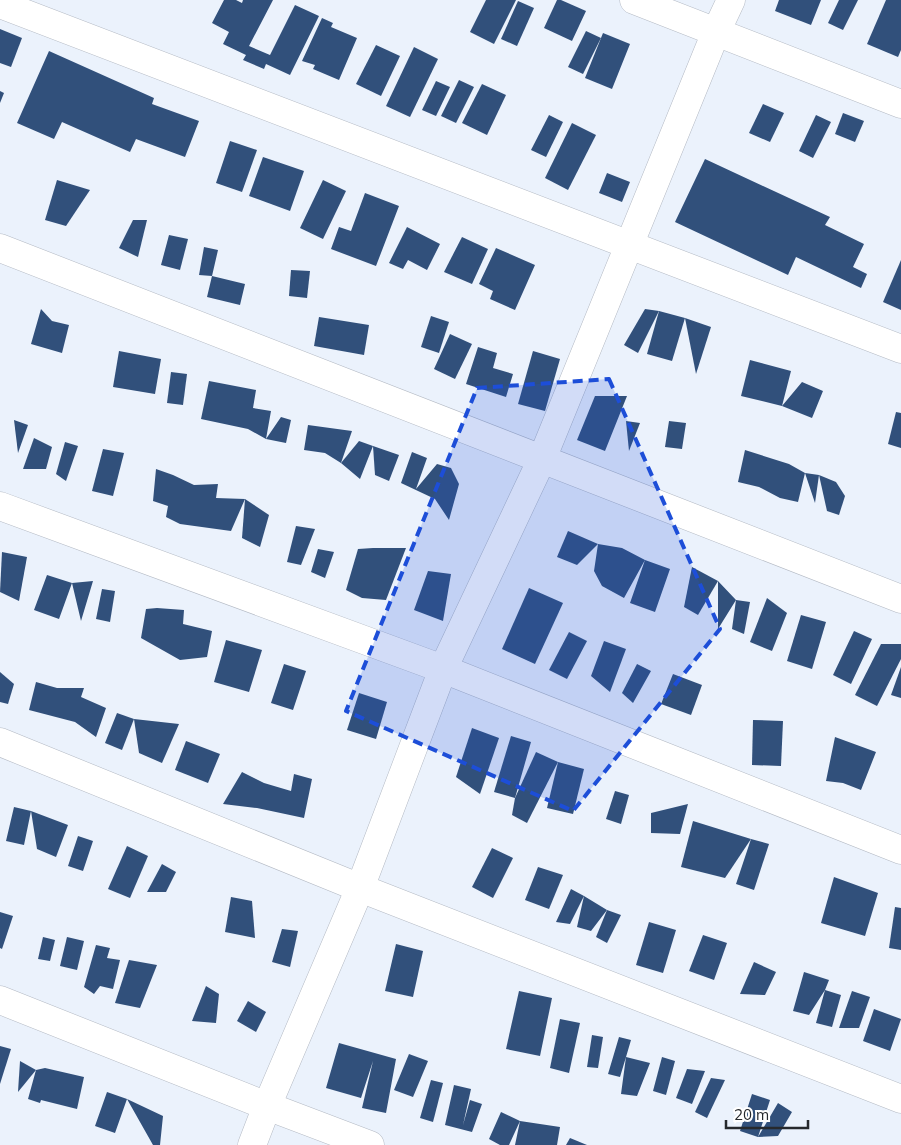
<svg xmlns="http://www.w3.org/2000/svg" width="901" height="1145" font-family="Mulish,sans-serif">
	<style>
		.building { fill: #31507b }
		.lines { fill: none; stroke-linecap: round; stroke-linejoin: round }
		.minor-casing { stroke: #b4bac4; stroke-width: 29 }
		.minor { stroke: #fff; stroke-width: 28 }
		.marked { fill: #1d4ed8; fill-opacity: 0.2; stroke: #1d4ed8; stroke-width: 4; stroke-dasharray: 10 6; stroke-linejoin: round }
	</style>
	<rect width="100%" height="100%" fill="#ebf2fc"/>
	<g class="building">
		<polygon points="224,0 236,0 242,3 243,0 273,0 249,46 270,55 295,5 319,16 290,75 266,64 264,69 243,60 246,55 223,44 229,32 212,23"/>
		<polygon points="486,0 516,0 494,44 470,32"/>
		<polygon points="557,0 561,0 586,11 572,41 544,28"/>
		<polygon points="779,0 821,0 811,25 775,11"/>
		<polygon points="839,0 858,0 843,30 828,23"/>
		<polygon points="886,0 901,0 901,50 898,57 867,44"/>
		<polygon points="518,1 534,8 517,46 501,39"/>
		<polygon points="322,18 333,23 331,27 357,38 339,80 313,69 315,65 302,61"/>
		<polygon points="0,29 22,38 11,67 0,63"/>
		<polygon points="586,31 601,38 583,74 568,67"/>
		<polygon points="603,33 630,44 612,89 585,78"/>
		<polygon points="376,45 400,56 381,96 356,84"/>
		<polygon points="414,47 438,59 410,117 386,106"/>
		<polygon points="49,51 154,98 152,104 199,121 185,157 136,139 130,152 62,122 54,139 17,123"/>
		<polygon points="459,80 474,87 456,123 441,116"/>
		<polygon points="436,81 450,87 436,116 422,110"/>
		<polygon points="482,84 506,95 487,135 462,123"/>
		<polygon points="0,91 4,93 0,103"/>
		<polygon points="763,104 784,113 770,142 749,133"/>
		<polygon points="843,113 864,121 855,142 835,134"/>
		<polygon points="549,115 563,122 546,157 531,150"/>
		<polygon points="816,115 831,122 813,158 799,151"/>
		<polygon points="572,123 596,135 568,190 545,178"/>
		<polygon points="230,141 257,150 242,192 216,183"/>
		<polygon points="263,157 304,171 290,211 249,196"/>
		<polygon points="705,159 830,217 825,225 864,244 853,267 867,274 861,288 796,257 788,275 675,222"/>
		<polygon points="607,173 630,182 622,202 599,193"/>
		<polygon points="57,180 90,190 66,226 45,220"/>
		<polygon points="323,180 346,191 323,239 300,228"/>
		<polygon points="365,193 399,206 376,266 331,249 339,227 351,231"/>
		<polygon points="133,220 147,220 138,257 119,248"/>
		<polygon points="407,227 440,244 427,270 408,260 403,269 389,263"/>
		<polygon points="169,235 188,239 180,270 161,265"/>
		<polygon points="462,237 488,249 472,284 444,272"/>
		<polygon points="204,247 218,250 212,276 245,284 240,305 207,297 212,276 199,275"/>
		<polygon points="496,248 535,265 515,310 490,299 493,291 479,284"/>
		<polygon points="901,260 901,310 883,302"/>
		<polygon points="291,270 310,271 307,298 289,296"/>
		<polygon points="41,309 52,321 69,325 62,353 31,344"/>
		<polygon points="645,309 659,311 638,353 624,345"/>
		<polygon points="659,311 685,318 672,361 647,354"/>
		<polygon points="431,316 449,322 439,353 421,347"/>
		<polygon points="319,317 369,325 364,355 314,346"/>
		<polygon points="685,318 711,327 696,374"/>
		<polygon points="450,334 472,344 455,379 434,369"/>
		<polygon points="478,347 497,353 493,368 513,374 506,397 466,384"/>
		<polygon points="119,351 161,359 155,394 113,387"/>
		<polygon points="533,351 560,359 545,411 518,404"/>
		<polygon points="750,360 791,371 782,406 802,382 823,391 812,418 782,406 741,396"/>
		<polygon points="171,372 187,374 183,405 167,403"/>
		<polygon points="209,381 256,390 253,408 271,411 266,439 281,417 291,420 286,443 266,439 248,429 201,419"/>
		<polygon points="595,396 627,396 605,451 577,440"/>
		<polygon points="896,412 901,413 901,448 888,444"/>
		<polygon points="14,420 28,425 18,453"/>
		<polygon points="626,421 640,423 629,451"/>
		<polygon points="669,421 686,423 682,449 665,447"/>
		<polygon points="308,425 352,431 341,463 325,453 304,450"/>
		<polygon points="34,438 52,447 46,469 23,469"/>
		<polygon points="359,441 373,446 360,479 341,463"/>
		<polygon points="65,442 78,446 66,481 56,474"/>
		<polygon points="373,446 399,455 389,481 375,475"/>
		<polygon points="103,449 124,453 113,496 92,491"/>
		<polygon points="745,450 789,464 805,473 819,475 815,503 805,473 798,502 780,498 759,487 738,482"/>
		<polygon points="412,452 427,458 416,489 437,464 451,468 459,484 449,520 435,499 401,483"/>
		<polygon points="156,469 173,475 194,485 218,484 216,498 245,499 231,531 180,524 166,517 168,506 153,501"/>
		<polygon points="819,475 836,482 845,496 839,515 827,511"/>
		<polygon points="245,499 269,515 260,547 242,538"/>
		<polygon points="296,526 315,529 301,565 287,562"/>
		<polygon points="568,531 598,544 577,565 557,557"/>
		<polygon points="598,544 622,548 645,560 670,569 655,612 630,603 645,560 624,598 602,586 594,571"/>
		<polygon points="373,548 406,548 386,600 362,598 346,590 358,549"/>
		<polygon points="318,549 334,552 325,578 311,572"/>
		<polygon points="2,552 27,557 19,601 0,592"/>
		<polygon points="692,567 718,581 698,615 684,607"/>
		<polygon points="428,571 451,574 443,621 414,610"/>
		<polygon points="47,575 72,583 93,581 81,621 72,583 59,619 34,610"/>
		<polygon points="718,581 736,600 750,602 744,634 732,629 736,600 718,629"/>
		<polygon points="529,588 563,603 535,664 502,649"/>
		<polygon points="102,589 115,591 110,622 96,619"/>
		<polygon points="767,598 787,613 772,651 750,642"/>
		<polygon points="157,608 184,610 183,624 212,631 207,657 180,660 141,638 146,609"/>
		<polygon points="801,615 826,622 812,669 787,661"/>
		<polygon points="854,631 872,639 851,684 833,675"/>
		<polygon points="569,632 587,641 567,679 549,670"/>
		<polygon points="226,640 262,650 249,692 214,682"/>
		<polygon points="604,641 626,649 610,692 591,676"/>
		<polygon points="881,644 901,644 901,659 877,706 855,695"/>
		<polygon points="284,664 306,671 293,710 271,703"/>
		<polygon points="637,664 651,671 633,703 622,693"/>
		<polygon points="901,667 901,698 891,695"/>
		<polygon points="0,672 14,684 8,704 0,702"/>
		<polygon points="673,674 702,685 691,715 661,704"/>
		<polygon points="36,682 57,688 84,688 81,697 106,708 96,737 75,722 29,710"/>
		<polygon points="359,693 387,702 376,739 347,730"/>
		<polygon points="117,713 134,719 122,750 105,743"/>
		<polygon points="134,719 179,724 162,763 139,753"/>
		<polygon points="753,720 783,721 781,766 752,765"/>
		<polygon points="472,728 499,738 480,794 456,777"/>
		<polygon points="511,736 531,742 515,798 494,792"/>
		<polygon points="835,737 876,752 861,790 843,783 826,781"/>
		<polygon points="186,741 220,754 208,783 175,770"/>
		<polygon points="536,752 558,762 527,823 512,815 515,798"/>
		<polygon points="558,762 584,769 573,814 547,808"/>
		<polygon points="242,772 264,783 291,791 294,774 312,779 304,818 257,808 223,804"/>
		<polygon points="615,791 629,795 621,824 606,819"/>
		<polygon points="688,804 680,834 651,833 651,813"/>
		<polygon points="14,807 31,811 68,825 56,857 37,849 31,811 24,845 6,841"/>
		<polygon points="693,821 751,839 725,878 681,867"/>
		<polygon points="78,836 93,841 83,871 68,866"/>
		<polygon points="751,839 769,844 754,890 736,884"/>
		<polygon points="127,846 148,856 130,898 108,889"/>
		<polygon points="492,848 513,858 493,898 472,887"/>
		<polygon points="162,864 176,872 166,892 147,892"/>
		<polygon points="538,867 563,875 549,909 525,900"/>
		<polygon points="834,877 878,893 865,936 821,923"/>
		<polygon points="571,889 584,896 607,910 591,931 577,927 584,896 570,924 556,922"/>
		<polygon points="231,897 252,901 255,938 225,932"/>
		<polygon points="895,907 901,908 901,950 889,948"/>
		<polygon points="607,910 621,915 607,943 596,937"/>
		<polygon points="0,912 13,916 2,949 0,948"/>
		<polygon points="649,922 676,930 663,973 636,965"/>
		<polygon points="282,929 298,931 290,967 272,962"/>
		<polygon points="703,935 727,943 714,980 689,971"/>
		<polygon points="43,937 55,940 50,961 38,959"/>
		<polygon points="67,937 84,941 77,970 60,966"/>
		<polygon points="396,944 423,951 413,997 385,991"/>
		<polygon points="96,945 110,948 107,958 120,960 113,989 100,986 94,994 84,987"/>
		<polygon points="129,960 157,965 140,1008 115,1003"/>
		<polygon points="754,962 776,972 765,995 740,994"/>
		<polygon points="804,972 829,980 825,990 841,995 832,1027 816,1023 825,990 809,1015 793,1011"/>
		<polygon points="206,986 219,994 216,1023 192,1021"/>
		<polygon points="519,991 552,998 540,1056 506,1049"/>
		<polygon points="852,991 870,997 859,1028 839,1028"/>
		<polygon points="248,1001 266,1012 256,1032 237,1021"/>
		<polygon points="874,1009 901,1019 890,1051 863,1041"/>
		<polygon points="560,1019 580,1023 569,1073 550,1068"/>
		<polygon points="592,1035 603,1037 598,1068 587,1067"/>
		<polygon points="619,1037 631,1040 626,1057 650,1063 637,1096 621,1094 626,1057 620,1077 608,1074"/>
		<polygon points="339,1043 396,1059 386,1113 362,1108 373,1061 361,1098 326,1088"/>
		<polygon points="0,1046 11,1049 0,1084"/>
		<polygon points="409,1054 428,1061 413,1097 394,1090"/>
		<polygon points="662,1057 675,1061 666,1095 653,1091"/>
		<polygon points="20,1061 36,1070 18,1092"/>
		<polygon points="45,1068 84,1077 77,1109 41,1100 40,1103 28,1099 36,1070"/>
		<polygon points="687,1069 705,1071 692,1104 676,1098"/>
		<polygon points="711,1078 725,1080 707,1118 695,1112"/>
		<polygon points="431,1080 443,1083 433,1122 420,1118"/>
		<polygon points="454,1085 471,1089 463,1125 470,1100 482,1104 472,1132 445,1125"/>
		<polygon points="107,1092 127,1099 163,1116 160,1145 153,1145 127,1099 115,1133 95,1126"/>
		<polygon points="752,1094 770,1100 758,1137 778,1103 792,1112 778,1136 758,1137 740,1131"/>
		<polygon points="501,1112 520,1121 560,1127 557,1145 515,1145 520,1121 509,1145 500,1145 489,1139"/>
		<polygon points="570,1138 587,1145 566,1145"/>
	</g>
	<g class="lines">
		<defs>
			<g id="minor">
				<polyline points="634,0 901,104"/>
				<polyline points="0,4 901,349"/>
				<polyline points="0,248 901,599"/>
				<polyline points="0,506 443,669 901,850"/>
				<polyline points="0,742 360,888 901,1099"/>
				<polyline points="0,1000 267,1106 370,1145"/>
				<polyline points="252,1145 267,1106 360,888 443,669 542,459 716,32 731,0"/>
			</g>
		</defs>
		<use href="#minor" class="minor-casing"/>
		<use href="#minor" class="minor"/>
	</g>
	<path class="marked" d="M609,379L720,629L573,811L346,711L477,388Z"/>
	<path d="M726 1120v8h82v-8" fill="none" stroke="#26292d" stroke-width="2.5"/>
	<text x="734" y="1120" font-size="15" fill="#26292d" stroke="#ffffff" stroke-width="4" paint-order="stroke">20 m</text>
</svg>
